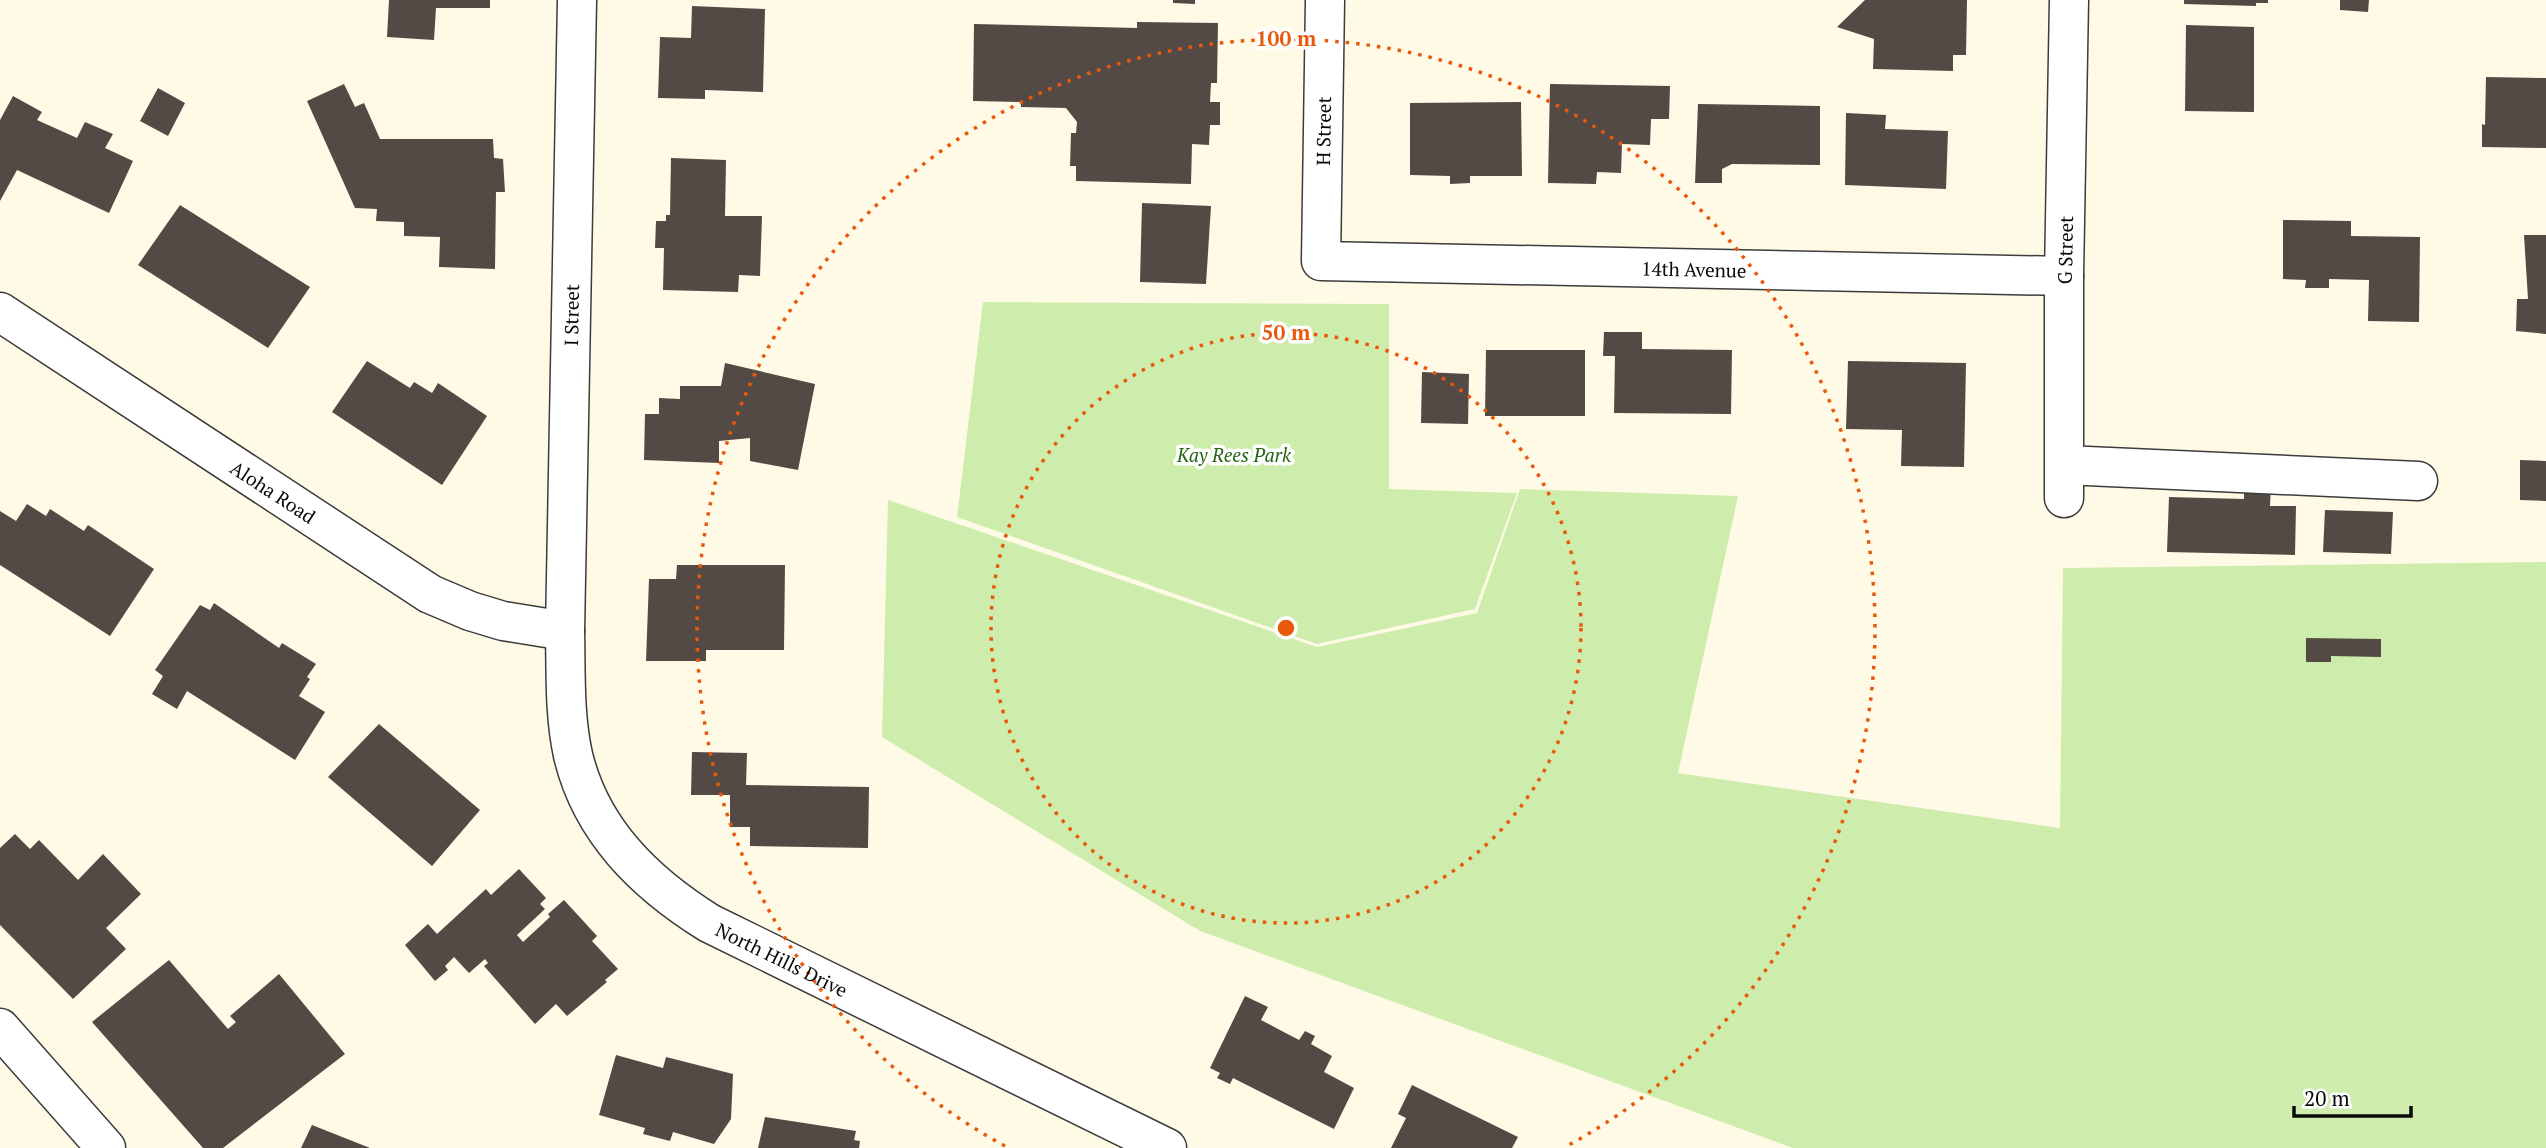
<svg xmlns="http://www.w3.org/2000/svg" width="2546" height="1148" font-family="'PT Serif',serif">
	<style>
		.green { fill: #ceedac }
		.building { fill: #534a45 }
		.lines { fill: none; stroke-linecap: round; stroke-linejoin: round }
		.minor-casing { stroke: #3c3c3c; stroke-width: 41 }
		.minor { stroke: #fff; stroke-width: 38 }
		.ring { fill: none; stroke: #e8590c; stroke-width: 3.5; stroke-dasharray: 3.5 7 }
		.labels { text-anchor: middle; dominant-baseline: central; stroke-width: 7; stroke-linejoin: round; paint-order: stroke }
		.street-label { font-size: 19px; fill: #090909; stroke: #fff }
		.park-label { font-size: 19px; font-style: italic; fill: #266615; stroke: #fff }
		.centre { fill: #e8590c; stroke: #fff; stroke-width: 3.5 }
		.ring-label { font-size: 21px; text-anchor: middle; font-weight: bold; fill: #e8590c; stroke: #fff; stroke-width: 7; stroke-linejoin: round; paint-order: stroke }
	</style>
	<rect width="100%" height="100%" fill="#fffae6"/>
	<g class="green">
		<polygon points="983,302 1389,304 1389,489 1517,493 1475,609 1317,644 957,517"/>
		<polygon points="1520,489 1738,496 1678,773 2060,828 2063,568 2546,562 2546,1148 1793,1148 1200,931 882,737 888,500 1317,647 1477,613"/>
	</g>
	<g class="building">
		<polygon points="389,0 490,0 490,8 436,8 434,40 387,37"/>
		<polygon points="1173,0 1195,0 1195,4 1173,3"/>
		<polygon points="1865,0 1967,0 1966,55 1953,55 1953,71 1873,69 1874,39 1837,27"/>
		<polygon points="2184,0 2268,0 2268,3 2256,3 2256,6 2184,4"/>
		<polygon points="2340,0 2369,0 2368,12 2340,10"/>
		<polygon points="692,6 765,9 763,92 705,90 705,99 658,98 660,37 691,38"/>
		<polygon points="1137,22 1218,23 1217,83 1211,83 1210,102 1220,102 1220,125 1210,125 1209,145 1192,144 1191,184 1076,181 1076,166 1070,166 1071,133 1076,133 1077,122 1066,108 1021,107 1021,102 973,101 974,24 1137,28"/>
		<polygon points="2186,25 2254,27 2254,112 2185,111"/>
		<polygon points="2486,77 2546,78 2546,148 2482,147 2482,124 2485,125"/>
		<polygon points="344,84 355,107 364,103 380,139 493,139 494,158 503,159 505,192 496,192 495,269 439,267 440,237 404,236 404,222 376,221 377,209 355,208 307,101"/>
		<polygon points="1550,84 1670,86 1669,119 1651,119 1650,145 1622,144 1621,173 1597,172 1596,184 1548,183"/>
		<polygon points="158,88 185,103 168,136 140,121"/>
		<polygon points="13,96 42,112 37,120 77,138 85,122 113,134 105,148 133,161 109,213 17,170 0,201 0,120"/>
		<polygon points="1521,102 1522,176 1470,176 1470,183 1450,184 1450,176 1410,175 1410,103"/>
		<polygon points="1698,104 1820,106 1820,165 1732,164 1722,169 1722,183 1695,183"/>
		<polygon points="1846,113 1886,115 1885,129 1948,131 1946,189 1845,185"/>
		<polygon points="671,158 726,160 725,216 762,216 760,276 739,275 738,292 663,290 664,248 655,248 656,221 666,221 666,215 670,215"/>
		<polygon points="1142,203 1211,206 1206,284 1140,282"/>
		<polygon points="180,205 310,287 268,348 138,265"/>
		<polygon points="2283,220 2351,221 2351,236 2420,237 2419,322 2368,321 2369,280 2329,279 2329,288 2305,288 2306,280 2283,279"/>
		<polygon points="2524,235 2546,235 2546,334 2516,331 2517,299 2528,299"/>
		<polygon points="1604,332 1642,332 1642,349 1732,350 1731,414 1614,413 1615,356 1603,356"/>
		<polygon points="1486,350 1585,350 1585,416 1485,416"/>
		<polygon points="367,361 410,388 414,382 432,393 438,383 487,416 442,485 332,412"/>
		<polygon points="1848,361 1966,363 1964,467 1901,466 1902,430 1846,429"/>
		<polygon points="725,363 815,384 798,470 750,461 750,438 719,441 719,463 644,460 645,414 659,414 659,398 680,399 680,386 721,386"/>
		<polygon points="1422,372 1469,374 1468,424 1421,423"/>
		<polygon points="2520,460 2546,461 2546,501 2520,500"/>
		<polygon points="2244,484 2271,484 2270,506 2296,506 2295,555 2167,552 2169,497 2244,499"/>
		<polygon points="27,504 46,516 50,509 84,531 88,525 154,569 110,636 0,565 0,511 16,521"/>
		<polygon points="2325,510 2393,512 2391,554 2323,552"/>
		<polygon points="677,565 785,565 784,650 706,650 706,661 646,661 649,579 676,579"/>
		<polygon points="214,603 279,648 282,643 316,664 307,677 310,679 299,696 325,712 295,760 187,691 177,709 152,694 163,676 155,670 200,605 210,610"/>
		<polygon points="2306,638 2381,639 2381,657 2331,656 2331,662 2306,662"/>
		<polygon points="379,724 480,810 432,866 328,777"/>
		<polygon points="692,752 747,753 746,785 869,787 868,848 750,846 750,827 730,827 730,795 691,795"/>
		<polygon points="15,834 30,849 39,840 78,880 103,854 141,894 106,928 126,949 73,999 0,925 0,848"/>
		<polygon points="519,869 546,898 540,904 545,909 517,935 523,942 550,917 548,914 564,900 597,936 592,941 618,969 605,980 607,982 567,1016 556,1004 535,1024 484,966 488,963 485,959 469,973 454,957 445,966 448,970 435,981 405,945 428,924 437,934 486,889 491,895"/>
		<polygon points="169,960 228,1029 236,1022 230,1016 279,974 345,1054 223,1148 203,1148 92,1022"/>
		<polygon points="1245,996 1268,1007 1261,1020 1299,1040 1305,1031 1315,1036 1311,1044 1332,1056 1324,1072 1354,1088 1334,1129 1233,1078 1230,1084 1217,1078 1220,1073 1210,1068"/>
		<polygon points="616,1055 663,1068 666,1057 733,1074 731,1119 714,1144 673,1132 670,1141 643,1134 645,1128 599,1115"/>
		<polygon points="1412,1085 1518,1137 1512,1148 1391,1148 1406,1118 1398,1114"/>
		<polygon points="765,1117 856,1131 854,1140 860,1141 859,1148 758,1148"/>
		<polygon points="312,1125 370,1148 301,1148"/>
	</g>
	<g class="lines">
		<defs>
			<g id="minor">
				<path id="s1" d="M577,0L565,631C566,672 564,714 573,755C591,831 645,883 709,923L1167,1148"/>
				<path id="s2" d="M1325,0L1321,261L2064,276"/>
				<path id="s3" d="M0,312L430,594L470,611L503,621L565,631"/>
				<polyline points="2065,465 2418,481"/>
				<path id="s4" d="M2064,498V276L2069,0"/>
				<polyline points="0,1028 106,1148"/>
			</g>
		</defs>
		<use href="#minor" class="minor-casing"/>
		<use href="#minor" class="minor"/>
	</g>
	<g class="ring">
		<circle cx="1286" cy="628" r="295"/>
		<path d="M1005 1146A589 589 0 1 1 1567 1146"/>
	</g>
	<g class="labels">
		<g class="street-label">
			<text transform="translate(1323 131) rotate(-89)">H Street</text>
			<text stroke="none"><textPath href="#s4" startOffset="248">G Street</textPath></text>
			<text stroke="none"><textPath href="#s2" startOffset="634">14th Avenue</textPath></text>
			<text transform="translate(571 315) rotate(-89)">I Street</text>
			<text stroke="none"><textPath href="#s3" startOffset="327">Aloha Road</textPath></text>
			<text stroke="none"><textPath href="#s1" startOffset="1059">North Hills Drive</textPath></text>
		</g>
		<g class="park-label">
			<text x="1234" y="454">Kay Rees Park</text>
		</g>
	</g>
	<circle cx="1286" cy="628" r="10" class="centre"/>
	<g class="ring-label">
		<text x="1286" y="46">100 m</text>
		<text x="1286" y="340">50 m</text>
	</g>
	<path d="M2294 1106v10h117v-10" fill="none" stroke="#090909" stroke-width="3.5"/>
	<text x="2304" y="1106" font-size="21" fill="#090909" stroke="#ffffff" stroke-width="5" paint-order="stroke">20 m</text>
</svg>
